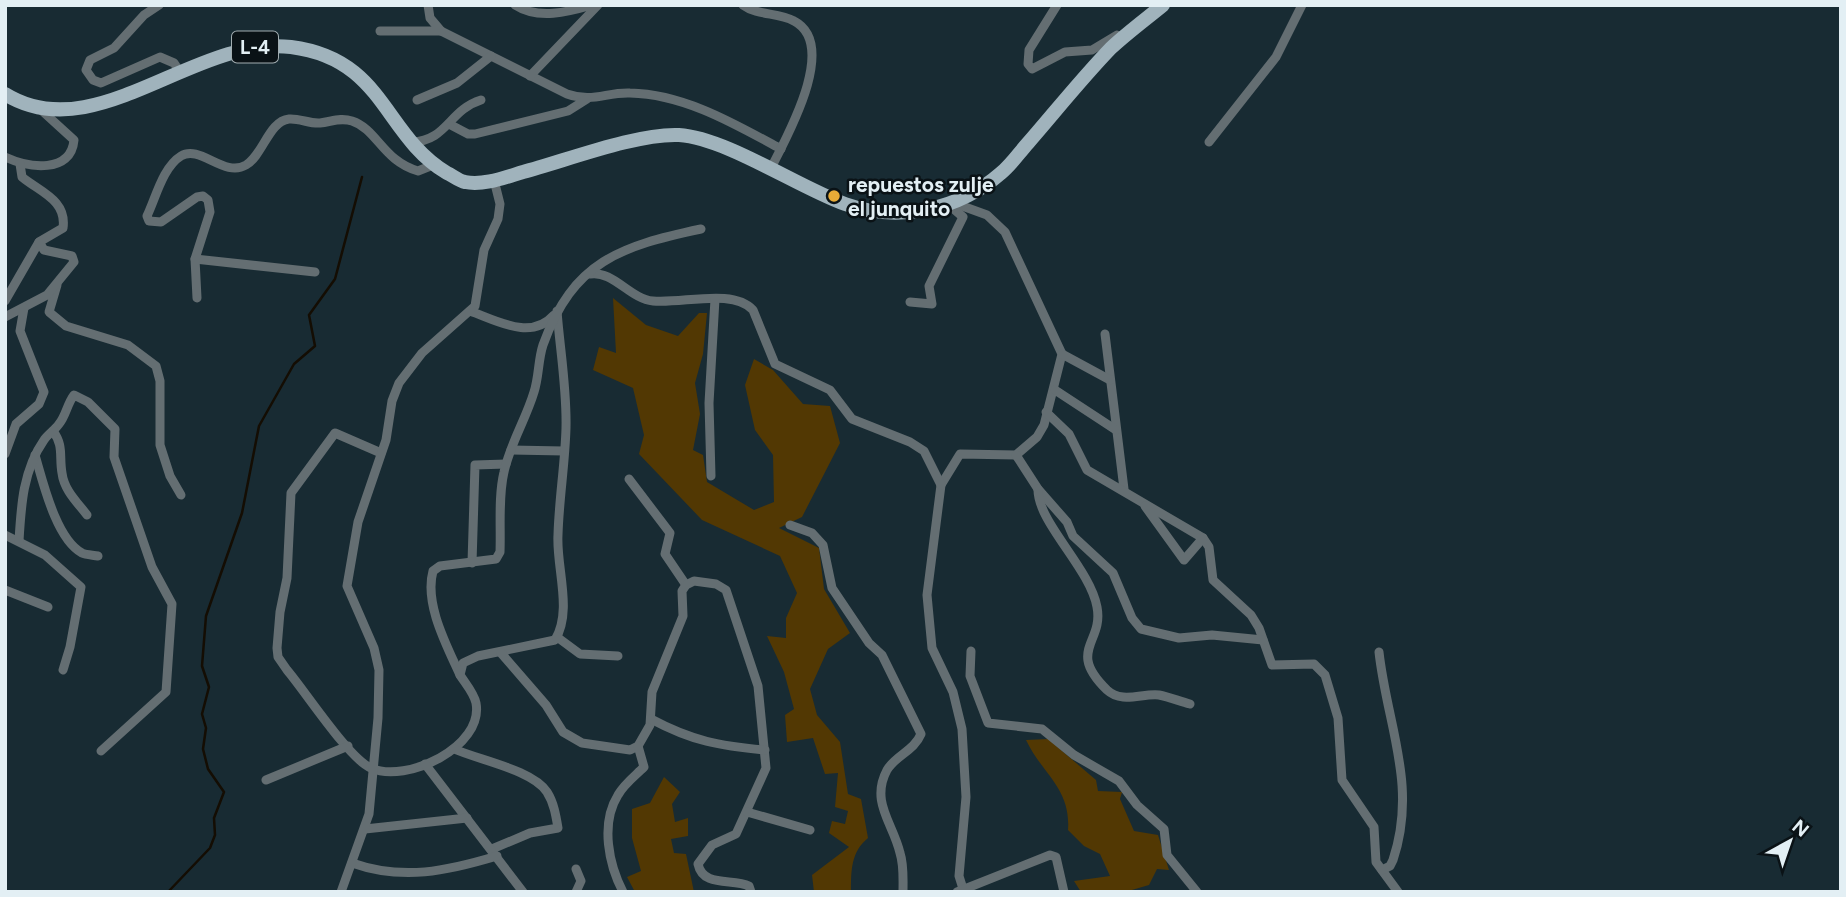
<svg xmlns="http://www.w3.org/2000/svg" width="1846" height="897" font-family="Figtree,sans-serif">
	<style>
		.green { fill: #523803 }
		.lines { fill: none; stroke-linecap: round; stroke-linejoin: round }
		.stream { stroke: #140d03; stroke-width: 2.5 }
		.street { stroke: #646e72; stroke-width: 9 }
		.primary { stroke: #a0b3bc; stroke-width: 14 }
		.poi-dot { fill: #e8ab37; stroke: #0a1216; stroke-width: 2.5 }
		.labels { text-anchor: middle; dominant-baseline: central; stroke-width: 5; stroke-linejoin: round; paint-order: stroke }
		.shield { fill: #0a1216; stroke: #a2adb1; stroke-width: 2 }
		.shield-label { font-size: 19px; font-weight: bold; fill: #e3eff4 }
		.poi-label { font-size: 21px; font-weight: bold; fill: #e3eff4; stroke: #0a1216; text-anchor: start }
	</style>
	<rect width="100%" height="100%" fill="#182b33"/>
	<g class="green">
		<path d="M613,298L646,325L678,336L699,313H707L703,354L695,383L700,414L693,450L703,455L707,482L754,510L774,502L773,455L755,430L745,385L754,359L773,370L803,404L830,406L840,443L802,517L779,528L819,548L824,589L850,633L828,649L810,689L817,715L840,742L848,794L861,799L868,838C851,852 851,870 851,892H814L812,875L849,847L829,833L832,821L845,824L848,811L835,807L838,773L825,774L813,738L787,742L785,715L794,709L784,672L767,636L786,638V618L797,593L780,556L702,520L639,454L644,435L633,388L593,370L599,347L616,353Z"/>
		<path d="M1048,739L1096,780L1098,791L1122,792L1120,799L1134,831L1158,835L1169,870L1157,869L1149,885L1125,892H1081L1074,881L1110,876L1100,854L1084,846L1068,830C1071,788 1042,774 1026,740Z"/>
		<polygon points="664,777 680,792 672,804 675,822 688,818 688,836 671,839 674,853 686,854 694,892 635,892 627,877 641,871 632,838 632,809 650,803"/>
	</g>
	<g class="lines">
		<polyline class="stream" points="168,892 210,848 215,835 214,818 224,792 208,769 203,749 206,728 202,714 209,687 202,666 206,616 242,513 259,426 294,364 315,346 309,315 335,279 362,177"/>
		<g class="street">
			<polyline points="159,5 144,15 114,48 90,60 86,70 93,80 101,83 160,57 174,63 180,72"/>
			<path d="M428,5L430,18L441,31L567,94C593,103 606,92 630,93C684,94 735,124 781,149"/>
			<path d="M515,5C538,20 568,12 592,5"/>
			<path d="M743,5C758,16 778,12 794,21C840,45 785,140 770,170"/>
			<polyline points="1057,5 1029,50 1028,64 1032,69 1065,52 1092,50 1117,35"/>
			<polyline points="380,31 441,31"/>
			<polyline points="530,76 598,5"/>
			<polyline points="417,100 457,83 491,56"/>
			<polyline points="449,124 468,134 475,134 568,111 587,99"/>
			<path d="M412,142C447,141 449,110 481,100"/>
			<polyline points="1209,142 1276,57 1302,5"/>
			<path d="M5,157C29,168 71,174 74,140L40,109"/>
			<polyline points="954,203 987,215 1005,232 1062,354 1044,425 1037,437 1016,455 960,454 941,485 927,595 932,648 953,692 962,729 966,797 959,876 964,892"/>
			<polyline points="195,259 315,272"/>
			<path d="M590,274C613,270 630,299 653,301C682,304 733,288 753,310L775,364L830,390L852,419L910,442L924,451L941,485"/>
			<polyline points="57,285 49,312 66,326 128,345 156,366 160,381 160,445 170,476 181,495"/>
			<path d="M197,298L195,259L210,212L208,200L203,196L197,197L161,222L149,221L147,216C156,197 163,167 181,156C200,144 224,178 246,165C263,155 269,121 289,119C299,118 310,124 320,123C331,122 340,117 352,121C377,129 383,161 418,171L433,165"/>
			<polyline points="5,301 39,242"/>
			<polyline points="910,302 932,304 929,286 963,217 948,204"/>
			<path d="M470,311C498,321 531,341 554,315"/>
			<path d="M5,317L47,295L74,262L72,256L44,250L39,242L63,228C67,200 40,192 22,177L20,164"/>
			<polyline points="1105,334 1124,489"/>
			<polyline points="1062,354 1110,380"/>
			<polyline points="1055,390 1116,430"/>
			<polyline points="1046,412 1069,434 1087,470 1203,538 1209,547 1213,580 1251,615 1259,628 1272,665 1314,664 1325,675 1338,718 1342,780 1374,827 1376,862 1398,892"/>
			<path d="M53,431C64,446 59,456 62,473C64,490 77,502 87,515"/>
			<polyline points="511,450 564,451"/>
			<path d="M381,453L335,433L291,493L287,578L280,612L277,648L278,657L287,670C305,691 349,759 371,768C406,784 484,747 476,703C474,693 465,683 460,675L463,663L478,656L555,640C573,611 556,567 558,535C559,499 565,464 566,428C567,389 560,350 557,311"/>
			<polyline points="5,454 16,424 39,404 44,392 20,331 24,308"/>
			<path d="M35,455C43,482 56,539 82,553C86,555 93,555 98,556"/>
			<polyline points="1016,455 1038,489 1067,522 1073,536 1113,573 1132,618 1141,629 1179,638 1212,635 1263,640"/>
			<polyline points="711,476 709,403 715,299"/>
			<polyline points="629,479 670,533 665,554 686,585"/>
			<path d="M1038,489C1037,522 1090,568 1097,607C1104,643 1066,650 1107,690C1122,704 1142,693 1159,695C1169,697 1179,701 1190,704"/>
			<polyline points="1145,506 1184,560 1203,538"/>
			<path d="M790,525L812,533L823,545L832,588L869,643L882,655L921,734C914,751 896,755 887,770C870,802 893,823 900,853C904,865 903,879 903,892"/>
			<polyline points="5,535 45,555 81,587 70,647 63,670"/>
			<path d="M19,541C21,506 23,470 44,440C48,434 55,430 59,424C66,416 67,404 74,395L88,402L115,429L114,457L152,567L172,604L166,692L101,751"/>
			<polyline points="472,563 475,465 506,464"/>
			<polyline points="5,590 48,607"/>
			<polyline points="557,637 580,654 618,656"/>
			<polyline points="971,651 970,676 988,723 1042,729 1074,755 1119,781 1137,805 1164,829 1167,855 1197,892"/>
			<path d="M1379,652C1387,725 1418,785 1393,860L1390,866L1382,870"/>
			<path d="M501,653L546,705L563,732L582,743L630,750L638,746L650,725L652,692L683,616L682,591L686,585L694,581L716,584L726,590L758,686L766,768L736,834L712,845L698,864C703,888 733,878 749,886L751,892"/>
			<path d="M460,675C447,646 424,604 433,571L440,566L496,559L500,552C501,527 498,497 504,472C510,444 526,419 534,392C539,377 538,360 543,345C573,261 621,246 701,229"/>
			<path d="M651,719C692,741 720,746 765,750"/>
			<path d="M454,749C479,760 533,770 547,792C554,803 556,816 558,828L530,833L492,849"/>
			<polyline points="425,764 523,892"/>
			<polyline points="266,780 348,746"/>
			<polyline points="747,812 810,830"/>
			<polyline points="365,829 467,818"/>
			<path d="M352,863C403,881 447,871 497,856"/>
			<polyline points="341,892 369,814 378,718 379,670 374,648 347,586 358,522 386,440 392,401 399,383 422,353 475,306 484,250 498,219 500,204 494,180"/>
			<polyline points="576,892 581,881 576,869"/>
			<path d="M623,892C609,865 600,824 618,795C624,784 635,776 644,767L638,746"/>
			<polyline points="957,892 1050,855 1056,857 1064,892"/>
		</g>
		<path class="primary" d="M5,94C95,150 195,35 291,47C385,59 383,135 447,173C452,175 459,181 465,182C483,186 506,177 523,172C565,161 637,133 679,135C726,138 798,187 845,204C898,223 959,210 1001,173C1011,165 1019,153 1028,143C1055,112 1082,78 1111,48C1127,33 1146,19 1163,5"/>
	</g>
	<circle class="poi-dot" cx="834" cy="196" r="7"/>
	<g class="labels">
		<rect class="shield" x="232" y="31.5" width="46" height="31" rx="5"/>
		<g class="shield-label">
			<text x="255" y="47">L-4</text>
		</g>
		<g class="poi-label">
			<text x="848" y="184">repuestos zulje<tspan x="848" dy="24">el junquito</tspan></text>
		</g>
	</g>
	<rect width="1846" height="897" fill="none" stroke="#e3eff4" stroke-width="14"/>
	<g transform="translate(1790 841) rotate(40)" stroke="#0a1216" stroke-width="5" paint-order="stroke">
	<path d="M0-5L12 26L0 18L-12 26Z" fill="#e3eff4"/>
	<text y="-10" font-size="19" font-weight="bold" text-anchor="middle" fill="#e3eff4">N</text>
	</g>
</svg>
